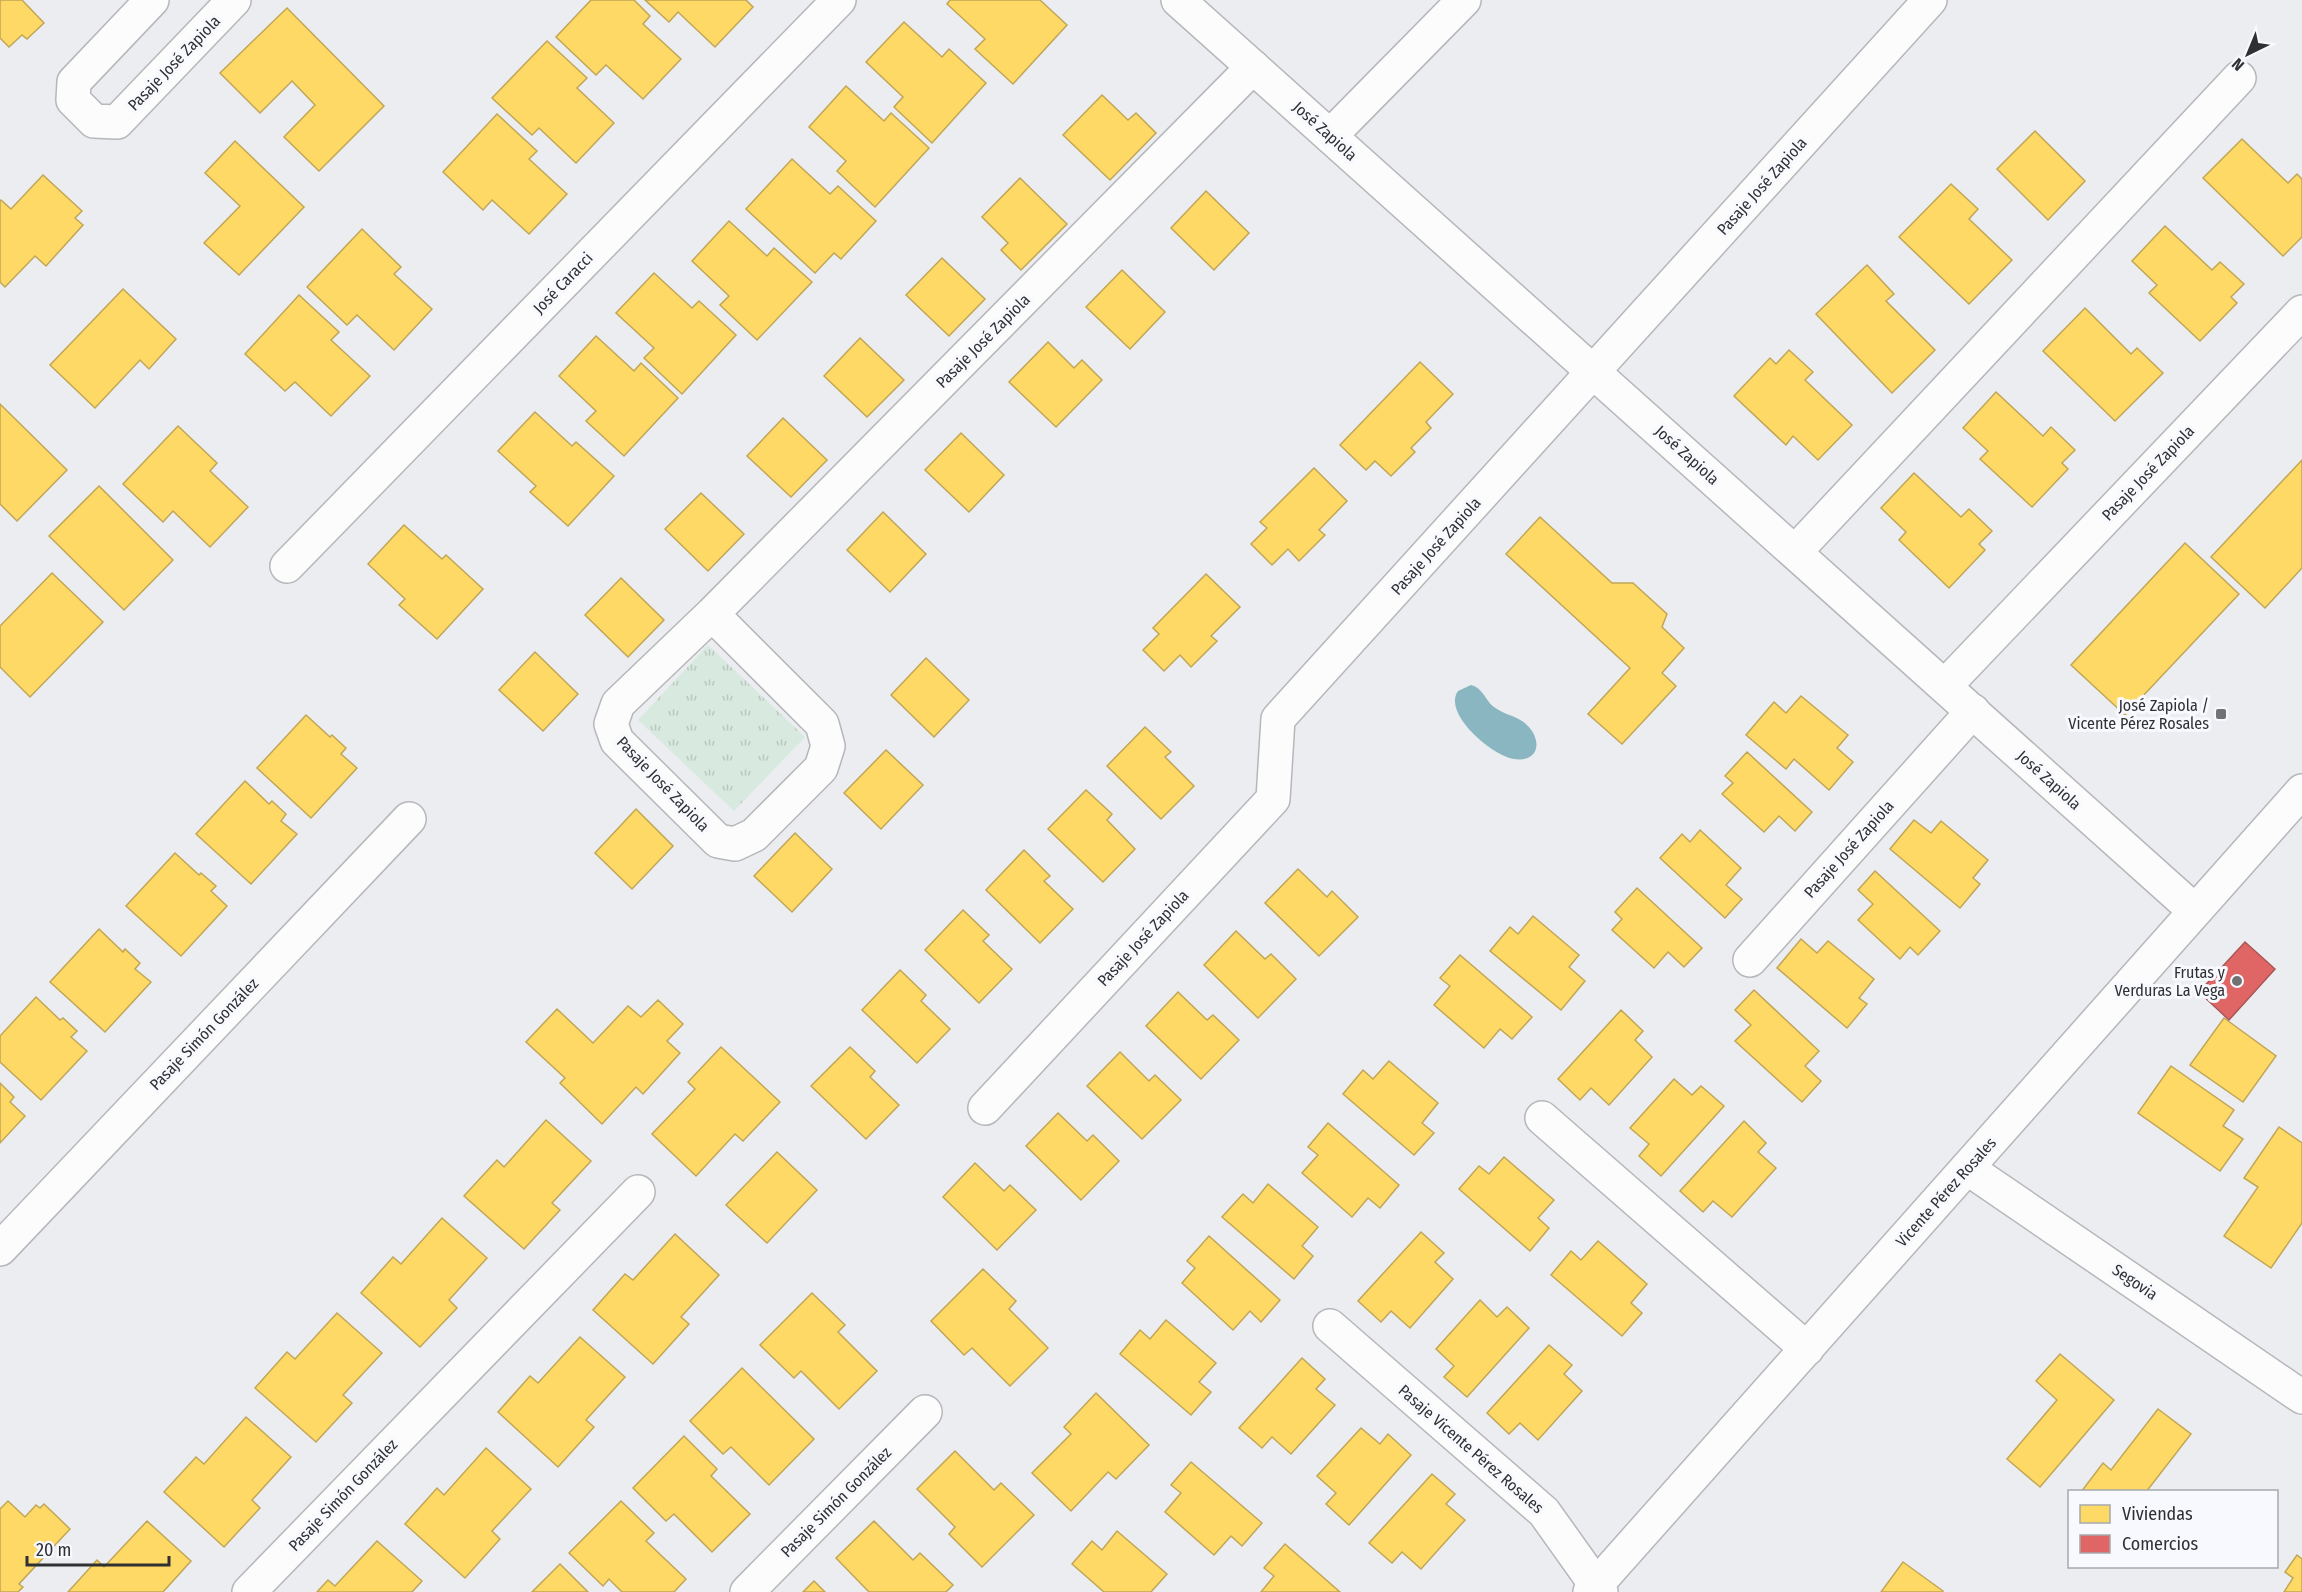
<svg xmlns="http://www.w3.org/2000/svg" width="2302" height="1592" font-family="'Fira Sans Condensed',sans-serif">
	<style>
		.grass { fill: url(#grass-tufts) }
		.water { fill: #89b6c1 }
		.homes { fill: #ffd966; stroke: #c1a656; stroke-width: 1.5 }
		.shops { fill: #e06666; stroke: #ab5656; stroke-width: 1.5 }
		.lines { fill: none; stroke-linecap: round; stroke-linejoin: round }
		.minor-casing { stroke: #b6b7ba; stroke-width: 36 }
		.minor { stroke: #fcfcfd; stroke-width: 33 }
		.poi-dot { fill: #717274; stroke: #f7f9fe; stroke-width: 2 }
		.labels { text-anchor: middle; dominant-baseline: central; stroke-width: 6; stroke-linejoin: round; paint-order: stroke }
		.street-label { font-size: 16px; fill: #2f3032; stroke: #f7f9fe }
		.poi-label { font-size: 16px; fill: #2f3032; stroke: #f7f9fe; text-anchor: end }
	</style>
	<defs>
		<pattern id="grass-tufts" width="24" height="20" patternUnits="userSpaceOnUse" patternTransform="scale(1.5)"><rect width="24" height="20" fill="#d8e9df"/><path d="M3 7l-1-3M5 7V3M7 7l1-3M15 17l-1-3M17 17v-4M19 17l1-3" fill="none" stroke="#bac8c0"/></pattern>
	</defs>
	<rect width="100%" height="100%" fill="#ebedf0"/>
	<polygon class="grass" points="708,645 805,737 734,811 638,720"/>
	<path class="water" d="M1471,685C1483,688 1485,700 1494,707C1503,714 1513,715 1522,721C1542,734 1543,763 1514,759C1493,756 1442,714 1458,691Z"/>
	<g class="homes">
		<polygon points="0,0 22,0 44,23 27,39 22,35 9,47 0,38"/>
		<polygon points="591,0 634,0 650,16 643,24 681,59 643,99 606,65 596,75 556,37"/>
		<polygon points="645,0 746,0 753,7 715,47 678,12 669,22"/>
		<polygon points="950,0 1040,0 1067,25 1013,84 975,49 985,39 947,4"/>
		<polygon points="287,8 384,106 319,171 284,137 315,105 292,81 260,113 220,73"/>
		<polygon points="904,22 942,57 949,49 986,83 932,143 894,107 903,97 866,62"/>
		<polygon points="547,41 587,78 577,88 614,123 576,163 539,128 532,135 492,98"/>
		<polygon points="846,86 884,121 891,113 929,148 875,207 837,171 846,161 809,127"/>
		<polygon points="1102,95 1128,120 1136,113 1156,133 1110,180 1063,135"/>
		<polygon points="497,114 537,151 529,159 567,194 529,234 492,200 483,210 443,172"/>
		<polygon points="2035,131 2085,181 2048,220 1997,169"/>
		<polygon points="2242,139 2288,183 2297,174 2302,179 2302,237 2283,256 2203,178"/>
		<polygon points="235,141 304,207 239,275 204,243 240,206 205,173"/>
		<polygon points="792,159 830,194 838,186 876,221 841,259 834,253 815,273 746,209"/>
		<polygon points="43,175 82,211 75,218 83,225 46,266 35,256 5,287 0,282 0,201 1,200 11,209"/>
		<polygon points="1020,178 1067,224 1021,270 1001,250 1008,243 982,217"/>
		<polygon points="1951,184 1978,209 1969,219 2012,260 1969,304 1899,237"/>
		<polygon points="1206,191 1249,233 1214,270 1171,228"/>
		<polygon points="729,221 767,256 774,248 812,282 757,340 720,305 729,296 692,261"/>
		<polygon points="2165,226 2212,270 2220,262 2244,284 2231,297 2237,303 2200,341 2149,293 2157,285 2132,261"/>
		<polygon points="362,229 401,267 394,274 432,309 394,350 357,315 347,325 307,287"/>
		<polygon points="942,258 985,299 949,336 906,295"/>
		<polygon points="1867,265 1894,294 1886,301 1935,350 1892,393 1816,314"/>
		<polygon points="1122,270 1165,312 1130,349 1086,307"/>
		<polygon points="654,273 692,308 699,301 736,335 682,394 644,358 654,348 616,313"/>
		<polygon points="123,289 176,339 149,369 140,360 95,408 50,365"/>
		<polygon points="299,295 339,332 331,340 370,376 331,416 295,382 285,391 245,354"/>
		<polygon points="2085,308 2131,354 2137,348 2163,373 2115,421 2043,351"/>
		<polygon points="596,336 634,371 641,363 678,398 624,456 586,421 596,411 559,376"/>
		<polygon points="860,338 904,380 867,417 824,376"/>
		<polygon points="1048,342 1074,368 1082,360 1102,380 1056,427 1009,382"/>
		<polygon points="1789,350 1813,372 1805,380 1852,425 1818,460 1793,436 1786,445 1734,396 1770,358 1776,364"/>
		<polygon points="1420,362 1453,394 1426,422 1431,428 1411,448 1415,452 1391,476 1375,461 1366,470 1340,445"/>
		<polygon points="1996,392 2043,436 2051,427 2075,450 2062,463 2068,469 2032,507 1980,459 1988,451 1963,428"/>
		<polygon points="0,404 67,470 17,521 0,504"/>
		<polygon points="535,412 572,446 576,442 614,476 568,526 530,492 536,486 498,451"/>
		<polygon points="783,418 827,460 791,497 747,456"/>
		<polygon points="178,426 217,463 210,471 248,507 210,547 173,511 163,522 123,484"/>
		<polygon points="961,433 1004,475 969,512 925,470"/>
		<polygon points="2302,460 2302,568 2265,608 2211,557"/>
		<polygon points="1314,468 1347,501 1319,530 1325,535 1299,561 1288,549 1272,565 1251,544 1267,528 1260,522"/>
		<polygon points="1914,473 1961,517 1969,509 1992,531 1979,544 1985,550 1949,588 1899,540 1906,532 1881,508"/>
		<polygon points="99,486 173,560 124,610 49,536"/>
		<polygon points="701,493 744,534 708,571 665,529"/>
		<polygon points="883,512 926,554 890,592 847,550"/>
		<polygon points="1540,517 1612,583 1633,583 1667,614 1662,627 1684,648 1662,673 1676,686 1622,744 1588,714 1630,668 1506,554"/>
		<polygon points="404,525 442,559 446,555 483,589 437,639 399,605 405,599 368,564"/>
		<polygon points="2185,543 2239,594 2125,715 2071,665"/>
		<polygon points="52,573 103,622 30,697 0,667 0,626"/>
		<polygon points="1206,574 1240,607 1211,636 1217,641 1191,667 1180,655 1164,671 1143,650 1159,634 1153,628"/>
		<polygon points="621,578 664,620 628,657 585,615"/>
		<polygon points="535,652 578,694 543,731 499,690"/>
		<polygon points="926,658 969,700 934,737 891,695"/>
		<polygon points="1801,696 1848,735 1837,748 1853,762 1829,790 1794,759 1786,769 1746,735 1774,702 1786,713"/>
		<polygon points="306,715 330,737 332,735 346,748 341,754 357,768 311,818 257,768"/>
		<polygon points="1145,727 1171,752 1165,757 1194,786 1161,819 1107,766"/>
		<polygon points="886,750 923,785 881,829 844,793"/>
		<polygon points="1747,752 1812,812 1795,831 1779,816 1764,832 1722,794 1733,783 1725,776"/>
		<polygon points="245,781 269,804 272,801 286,814 281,821 297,834 251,884 196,834"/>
		<polygon points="1086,790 1112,814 1107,820 1135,849 1103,882 1048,829"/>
		<polygon points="636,809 673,846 632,889 595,853"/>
		<polygon points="1914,820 1931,833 1941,821 1988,860 1973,878 1980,884 1960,908 1890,849"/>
		<polygon points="1700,830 1741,868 1726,885 1742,899 1725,918 1660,858 1682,834 1690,842"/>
		<polygon points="795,833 832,869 792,912 754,876"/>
		<polygon points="1024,850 1050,876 1044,881 1073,909 1040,943 986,890"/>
		<polygon points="175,853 199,875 201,873 216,886 211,891 227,906 181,956 126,906"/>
		<polygon points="1298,869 1327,897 1332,891 1358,917 1319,956 1265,903"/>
		<polygon points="1875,871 1940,931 1918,955 1910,947 1900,959 1858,920 1873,904 1858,890"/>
		<polygon points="1637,888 1702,948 1684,967 1668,952 1654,968 1612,930 1622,919 1615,912"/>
		<polygon points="963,910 989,935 983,941 1012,969 979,1003 925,950"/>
		<polygon points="1533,916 1579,955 1569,967 1585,981 1561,1010 1490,951 1510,927 1518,934"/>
		<polygon points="99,929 123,952 125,949 140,963 135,969 151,982 105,1032 50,982"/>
		<polygon points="1236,931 1265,959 1271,954 1296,979 1258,1018 1204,965"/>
		<polygon points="1801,939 1817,953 1828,941 1874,979 1859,998 1867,1004 1847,1028 1777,968"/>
		<polygon points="1460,955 1532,1017 1512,1039 1500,1029 1484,1048 1434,1005 1450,986 1440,978"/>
		<polygon points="900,970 926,995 921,1001 950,1029 917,1063 862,1010"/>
		<polygon points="1754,990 1819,1051 1805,1066 1821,1081 1802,1102 1735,1041 1751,1025 1735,1010"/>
		<polygon points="1178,992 1207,1020 1213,1015 1239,1040 1201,1079 1146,1026"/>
		<polygon points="36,997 60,1020 63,1018 77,1031 71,1037 87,1051 41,1100 0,1062 0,1036"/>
		<polygon points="658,1000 683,1024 667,1041 680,1053 643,1094 636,1087 602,1124 560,1083 565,1078 526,1042 557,1009 593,1043 628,1006 641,1017"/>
		<polygon points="1621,1010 1643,1031 1635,1040 1652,1057 1609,1105 1591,1088 1580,1100 1558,1079"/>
		<polygon points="2224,1018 2276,1056 2243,1102 2190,1065"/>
		<polygon points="721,1047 780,1102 743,1141 735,1134 696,1176 652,1134 695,1089 688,1082"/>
		<polygon points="850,1047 875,1071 870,1077 899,1105 866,1139 811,1086"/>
		<polygon points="1120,1052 1149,1081 1155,1075 1181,1100 1142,1139 1087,1086"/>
		<polygon points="1389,1061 1438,1103 1422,1123 1434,1133 1414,1155 1343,1094 1363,1070 1373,1079"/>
		<polygon points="2171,1066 2234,1110 2223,1126 2243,1139 2220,1171 2138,1113"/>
		<polygon points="1674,1079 1692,1095 1701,1086 1724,1106 1661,1176 1639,1156 1649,1144 1630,1128"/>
		<polygon points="0,1083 14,1097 10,1102 25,1116 0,1143"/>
		<polygon points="1058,1113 1087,1141 1093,1135 1119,1161 1081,1200 1026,1146"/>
		<polygon points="546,1120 591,1161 552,1203 560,1210 524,1249 464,1196 497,1160 504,1167"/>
		<polygon points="1744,1121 1766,1143 1758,1152 1776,1168 1732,1217 1713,1201 1703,1212 1680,1191"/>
		<polygon points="1328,1123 1399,1185 1380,1208 1368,1198 1352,1217 1302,1173 1318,1155 1308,1147"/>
		<polygon points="2279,1127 2302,1143 2302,1223 2271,1268 2224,1236 2258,1187 2244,1178"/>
		<polygon points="777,1152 817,1190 767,1243 726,1205"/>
		<polygon points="1504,1157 1554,1200 1538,1218 1549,1228 1530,1251 1459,1189 1479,1166 1489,1174"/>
		<polygon points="975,1163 1004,1191 1010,1185 1036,1210 997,1250 943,1197"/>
		<polygon points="1268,1184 1318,1227 1302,1246 1313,1256 1294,1279 1222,1217 1243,1194 1253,1203"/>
		<polygon points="442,1218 487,1258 449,1300 457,1308 420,1347 361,1293 393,1257 401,1264"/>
		<polygon points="1421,1232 1444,1253 1435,1262 1453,1279 1410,1328 1391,1311 1381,1322 1358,1301"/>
		<polygon points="675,1234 719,1275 681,1317 689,1324 653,1364 593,1310 625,1274 633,1280"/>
		<polygon points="1209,1236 1280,1300 1261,1322 1250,1311 1233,1330 1182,1283 1195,1268 1187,1261"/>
		<polygon points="1598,1241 1647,1284 1631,1303 1642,1313 1622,1336 1551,1275 1571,1251 1581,1260"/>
		<polygon points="983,1269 1016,1301 1009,1309 1048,1348 1010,1386 972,1348 964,1355 931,1321"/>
		<polygon points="812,1293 845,1325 838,1332 877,1371 839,1409 801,1371 794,1378 760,1345"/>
		<polygon points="1480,1300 1497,1317 1507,1307 1529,1328 1467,1397 1444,1377 1454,1366 1436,1349"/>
		<polygon points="337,1313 382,1353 343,1395 352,1403 316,1442 255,1388 287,1352 295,1359"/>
		<polygon points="1166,1320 1216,1363 1199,1382 1211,1392 1191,1415 1120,1354 1140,1330 1150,1339"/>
		<polygon points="580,1337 625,1377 586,1420 594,1427 558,1467 498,1412 530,1376 538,1383"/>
		<polygon points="1549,1345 1572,1365 1564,1374 1582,1391 1538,1440 1520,1423 1509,1434 1487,1413"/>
		<polygon points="2060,1354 2114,1400 2040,1487 2007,1459 2057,1400 2036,1381"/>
		<polygon points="1302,1358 1325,1379 1316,1389 1335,1405 1291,1454 1272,1437 1262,1448 1239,1428"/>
		<polygon points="742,1368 814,1439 769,1485 731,1447 723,1454 690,1421"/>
		<polygon points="1096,1393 1149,1445 1116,1479 1108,1472 1071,1511 1032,1473 1071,1434 1064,1427"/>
		<polygon points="2158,1409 2191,1434 2146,1492 2081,1492 2103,1463 2111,1470"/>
		<polygon points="246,1417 291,1457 252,1500 260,1508 224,1547 164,1492 196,1457 204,1464"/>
		<polygon points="1361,1428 1380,1444 1388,1434 1411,1455 1349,1525 1326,1504 1336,1493 1317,1476"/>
		<polygon points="684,1436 717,1469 711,1476 750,1514 712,1552 674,1514 666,1521 633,1488"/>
		<polygon points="486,1448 531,1489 492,1531 500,1539 465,1578 405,1524 437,1488 444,1495"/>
		<polygon points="955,1451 994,1490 1001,1483 1034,1515 982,1567 949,1534 955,1527 917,1489"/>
		<polygon points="1191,1462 1262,1523 1242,1546 1231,1536 1214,1555 1165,1512 1181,1493 1171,1485"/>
		<polygon points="1432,1474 1455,1494 1446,1504 1465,1520 1421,1569 1402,1552 1392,1563 1369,1543"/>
		<polygon points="8,1501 25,1517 36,1505 40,1508 44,1504 70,1529 19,1584 23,1587 18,1592 0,1592 0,1509"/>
		<polygon points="621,1501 654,1533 646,1541 686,1579 674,1592 622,1592 609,1579 603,1586 569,1553"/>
		<polygon points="147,1521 191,1561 163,1592 68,1592 97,1560 104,1567"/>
		<polygon points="874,1521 913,1560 920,1553 953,1585 946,1592 869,1592 836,1558"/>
		<polygon points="1117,1531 1167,1574 1151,1592 1104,1592 1072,1564 1092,1541 1102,1550"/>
		<polygon points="377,1541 422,1581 412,1592 317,1592 328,1580 335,1586"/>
		<polygon points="1285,1544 1340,1592 1261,1592 1274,1576 1264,1568"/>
		<polygon points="2297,1555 2302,1559 2302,1592 2284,1592 2293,1578 2285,1572"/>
		<polygon points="1903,1562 1943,1591 1942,1592 1881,1592"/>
		<polygon points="560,1564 588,1592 532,1592"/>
		<polygon points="814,1581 825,1592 803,1592"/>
	</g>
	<polygon class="shops" points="2245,942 2275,969 2229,1020 2199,992"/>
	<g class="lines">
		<defs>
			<g id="minor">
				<polyline points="152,0 74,82 73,100 94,121 117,122 234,0"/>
				<polyline points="1178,0 2195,911"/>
				<polyline points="1330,136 1464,0"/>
				<polyline points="1795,552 2239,78"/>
				<polyline points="287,566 839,0"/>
				<polyline points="712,614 822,724 828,746 821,768 754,835 735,844 718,841 617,741 611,724 618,704 712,614 1253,67"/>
				<polyline points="1945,686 2302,312"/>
				<polyline points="1750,960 1973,711"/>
				<polyline points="985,1108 1273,799 1278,719 1930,0"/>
				<polyline points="1542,1118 1807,1349"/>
				<polyline points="1967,1168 2302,1397"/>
				<polyline points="0,1249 409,819"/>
				<polyline points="1330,1326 1544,1512 1601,1592"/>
				<polyline points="249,1592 638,1192"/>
				<polyline points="747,1592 925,1412"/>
				<polyline points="1590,1592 2302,791"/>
			</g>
		</defs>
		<use href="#minor" class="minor-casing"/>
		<use href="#minor" class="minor"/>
	</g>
	<g class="poi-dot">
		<rect x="2215" y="708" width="12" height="12" rx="3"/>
		<circle cx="2237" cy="981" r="6"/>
	</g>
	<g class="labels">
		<g class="street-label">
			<text transform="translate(174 63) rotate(-46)">Pasaje José Zapiola</text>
			<text transform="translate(1325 131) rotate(42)">José Zapiola</text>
			<text transform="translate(1762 186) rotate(-48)">Pasaje José Zapiola</text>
			<text transform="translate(563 283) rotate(-46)">José Caracci</text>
			<text transform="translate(983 341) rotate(-45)">Pasaje José Zapiola</text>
			<text transform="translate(1687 455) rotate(42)">José Zapiola</text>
			<text transform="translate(2148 473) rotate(-46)">Pasaje José Zapiola</text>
			<text transform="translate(1436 546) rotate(-48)">Pasaje José Zapiola</text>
			<text transform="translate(2049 780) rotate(42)">José Zapiola</text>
			<text transform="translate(663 784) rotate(46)">Pasaje José Zapiola</text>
			<text transform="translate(1849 849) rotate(-48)">Pasaje José Zapiola</text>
			<text transform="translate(1143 938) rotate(-47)">Pasaje José Zapiola</text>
			<text transform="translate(204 1034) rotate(-46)">Pasaje Simón González</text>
			<text transform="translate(1946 1192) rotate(-48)">Vicente Pérez Rosales</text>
			<text transform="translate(2135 1282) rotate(34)">Segovia</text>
			<text transform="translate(1471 1449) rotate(41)">Pasaje Vicente Pérez Rosales</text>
			<text transform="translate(343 1495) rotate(-46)">Pasaje Simón González</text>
			<text transform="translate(836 1502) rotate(-45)">Pasaje Simón González</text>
		</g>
		<g class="poi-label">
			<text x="2209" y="705">José Zapiola /<tspan x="2209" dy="18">Vicente Pérez Rosales</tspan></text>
			<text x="2225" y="972">Frutas y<tspan x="2225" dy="18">Verduras La Vega</tspan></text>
		</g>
	</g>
	<rect x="2068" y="1490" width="210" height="78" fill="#f7f9fe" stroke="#a7a9ac" stroke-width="1.5"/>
	<rect x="2080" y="1505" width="30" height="18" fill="#ffd966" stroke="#a7a9ac" stroke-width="1.5"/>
	<text x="2122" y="1520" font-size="18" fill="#2f3032">Viviendas</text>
	<rect x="2080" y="1535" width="30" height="18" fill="#e06666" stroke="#a7a9ac" stroke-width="1.5"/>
	<text x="2122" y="1550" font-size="18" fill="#2f3032">Comercios</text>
	<g transform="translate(2248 54) rotate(223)" stroke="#f7f9fe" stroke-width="4.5" paint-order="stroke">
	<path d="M0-4.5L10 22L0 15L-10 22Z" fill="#2f3032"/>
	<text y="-9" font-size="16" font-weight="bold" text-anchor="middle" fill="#2f3032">N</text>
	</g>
	<path d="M27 1556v9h142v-9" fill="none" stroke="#2f3032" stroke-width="3"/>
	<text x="36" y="1556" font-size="18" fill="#2f3032" stroke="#f7f9fe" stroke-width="4.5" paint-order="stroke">20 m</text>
</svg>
